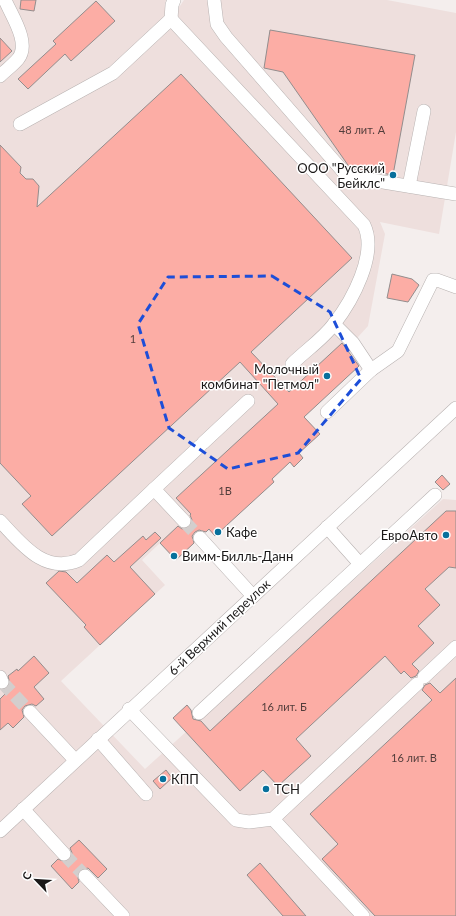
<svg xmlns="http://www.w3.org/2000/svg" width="456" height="916" font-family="Lato,sans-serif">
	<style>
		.built { fill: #eedfdd }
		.building { fill: #fcada5; stroke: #938d8d }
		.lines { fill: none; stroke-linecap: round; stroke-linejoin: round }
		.minor-tunnel { stroke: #d3cecd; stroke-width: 13; stroke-dasharray: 13 6; stroke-linecap: butt }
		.minor-casing { stroke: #b8b2b1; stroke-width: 14 }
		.minor { stroke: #fff; stroke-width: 13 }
		.marked { fill: none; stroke: #1d4ed8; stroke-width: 3; stroke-dasharray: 8 5; stroke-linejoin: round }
		.poi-dot { fill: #07709c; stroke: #fff; stroke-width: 1.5 }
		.labels { text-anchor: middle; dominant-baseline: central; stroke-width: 3; stroke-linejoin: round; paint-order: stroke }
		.number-label { font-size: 11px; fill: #523d3b }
		.poi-label { font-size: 13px; fill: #1a1818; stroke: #fff; text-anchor: start }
		.street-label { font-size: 13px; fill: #1a1818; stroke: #fff }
	</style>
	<rect width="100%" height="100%" fill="#f4eeed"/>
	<polygon class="built" points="0,0 166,0 165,3 180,6 184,0 387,0 456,13 456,132 439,234 380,222 385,234 368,326 348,348 362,363 312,409 299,411 320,434 299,453 303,458 294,467 289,462 272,479 274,482 215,536 208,530 176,560 160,543 142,560 165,585 61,681 145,769 443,499 456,500 456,916 0,916"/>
	<g class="building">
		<polygon points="21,0 36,0 34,11 20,9"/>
		<polygon points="96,1 115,21 71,61 65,54 28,89 18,79 56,44 53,41"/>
		<polygon points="270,30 415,55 393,175 350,168 283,72 264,68"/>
		<polygon points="0,38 12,51 0,62"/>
		<polygon points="181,74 352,258 251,352 289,392 342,343 359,366 304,417 320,434 299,453 303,458 294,467 290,462 272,479 274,482 215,536 209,529 206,532 199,530 195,532 192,536 194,543 176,560 160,543 178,526 182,529 189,527 192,520 190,515 191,514 176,498 278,404 240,362 52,536 22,504 31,496 0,463 0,145 21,167 20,173 26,179 33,179 39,186 37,207"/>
		<polygon points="392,274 412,279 419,285 408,302 387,298"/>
		<polygon points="442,475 450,484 443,490 435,482"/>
		<polygon points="446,511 456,511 456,568 449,567 425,589 440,605 418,626 434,643 412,664 419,671 416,676 411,678 404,671 401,674 385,656 296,739 311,756 278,786 263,770 240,791 173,718 187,705 191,710 193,719 201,721 210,731"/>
		<polygon points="155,532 161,538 130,567 155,594 100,645 84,627 86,625 46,583 59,571 66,572 77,583 107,555 114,562 143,536 146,540"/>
		<polygon points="34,656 49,673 34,687 44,699 36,706 32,704 25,706 22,710 24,717 13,728 8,723 0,730 0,699 7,692 5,689 10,684 8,676 17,669 18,671"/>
		<polygon points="456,678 456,916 375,916 322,859 338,844 310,814 432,700 422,690 425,685 430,683 440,693"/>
		<polygon points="166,770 172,778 160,789 153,781"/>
		<polygon points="79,840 107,869 98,878 88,868 80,870 77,874 79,882 72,889 51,866 58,859 65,862 70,860 72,853 70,848"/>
		<polygon points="260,863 306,916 283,916 247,875"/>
	</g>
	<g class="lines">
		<g class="minor-tunnel">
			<polyline points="184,521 200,538"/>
			<polyline points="2,682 30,712"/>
			<polyline points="64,854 85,876"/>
		</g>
		<defs>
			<g id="minor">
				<polyline points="214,0 217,24 226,37 347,176 456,194"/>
				<polyline points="171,19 172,5 174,0"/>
				<path d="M0,76C6,70 13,65 18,59C31,43 11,15 5,0"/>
				<path d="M20,124L113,73L171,19L364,225C378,254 352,301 334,324C323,339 305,351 292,364"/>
				<polyline points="409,186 424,111"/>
				<polyline points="334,324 353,343 371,370"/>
				<polyline points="327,412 371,370 398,351 433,280 437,280 456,287"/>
				<polyline points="203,443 248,401"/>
				<path d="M0,521C21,543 44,575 79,560L154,489"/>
				<polyline points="184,521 154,489 200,446"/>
				<polyline points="327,527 360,564"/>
				<polyline points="200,538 253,596"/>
				<polyline points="0,677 2,682"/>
				<polyline points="424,677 456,647"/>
				<polyline points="129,709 236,820 249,822 273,819 417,684"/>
				<polyline points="30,712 75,760"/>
				<polyline points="199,713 435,495"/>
				<polyline points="98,739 146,794"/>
				<polyline points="23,809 64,854"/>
				<polyline points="273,819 363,916"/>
				<polyline points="0,831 456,408"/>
				<polyline points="85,876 123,916"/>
			</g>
		</defs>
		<use href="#minor" class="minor-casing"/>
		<use href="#minor" class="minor"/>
	</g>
	<path class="marked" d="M272,276L330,312L361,379L298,453L228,469L169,428L138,324L168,277Z"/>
	<g class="poi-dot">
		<circle cx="393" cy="175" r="4"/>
		<circle cx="327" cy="376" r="4"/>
		<circle cx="218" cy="532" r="4"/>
		<circle cx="446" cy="535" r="4"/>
		<circle cx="174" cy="556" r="4"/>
		<circle cx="163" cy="779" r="4"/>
		<circle cx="266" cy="789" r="4"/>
	</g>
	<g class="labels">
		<g class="number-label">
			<text x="362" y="129">48 лит. А</text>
			<text x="133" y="338">1</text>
			<text x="225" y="490">1В</text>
			<text x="284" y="706">16 лит. Б</text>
			<text x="414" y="757">16 лит. В</text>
		</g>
		<g class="poi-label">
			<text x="385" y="168" text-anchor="end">ООО "Русский<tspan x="385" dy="15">Бейклс"</tspan></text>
			<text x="319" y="369" text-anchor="end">Молочный<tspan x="319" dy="15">комбинат "Петмол"</tspan></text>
			<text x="226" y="532">Кафе</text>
			<text x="438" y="535" text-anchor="end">ЕвроАвто</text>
			<text x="182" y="556">Вимм-Билль-Данн</text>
			<text x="171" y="779">КПП</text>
			<text x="274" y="789">ТСН</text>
		</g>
		<g class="street-label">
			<text transform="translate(219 627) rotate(-43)">6-й Верхний переулок</text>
		</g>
	</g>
	<g transform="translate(36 880) rotate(295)" stroke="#ffffff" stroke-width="3" paint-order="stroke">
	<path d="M0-3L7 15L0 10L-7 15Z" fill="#1a1818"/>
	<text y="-6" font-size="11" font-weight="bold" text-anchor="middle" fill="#1a1818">С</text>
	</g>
</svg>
